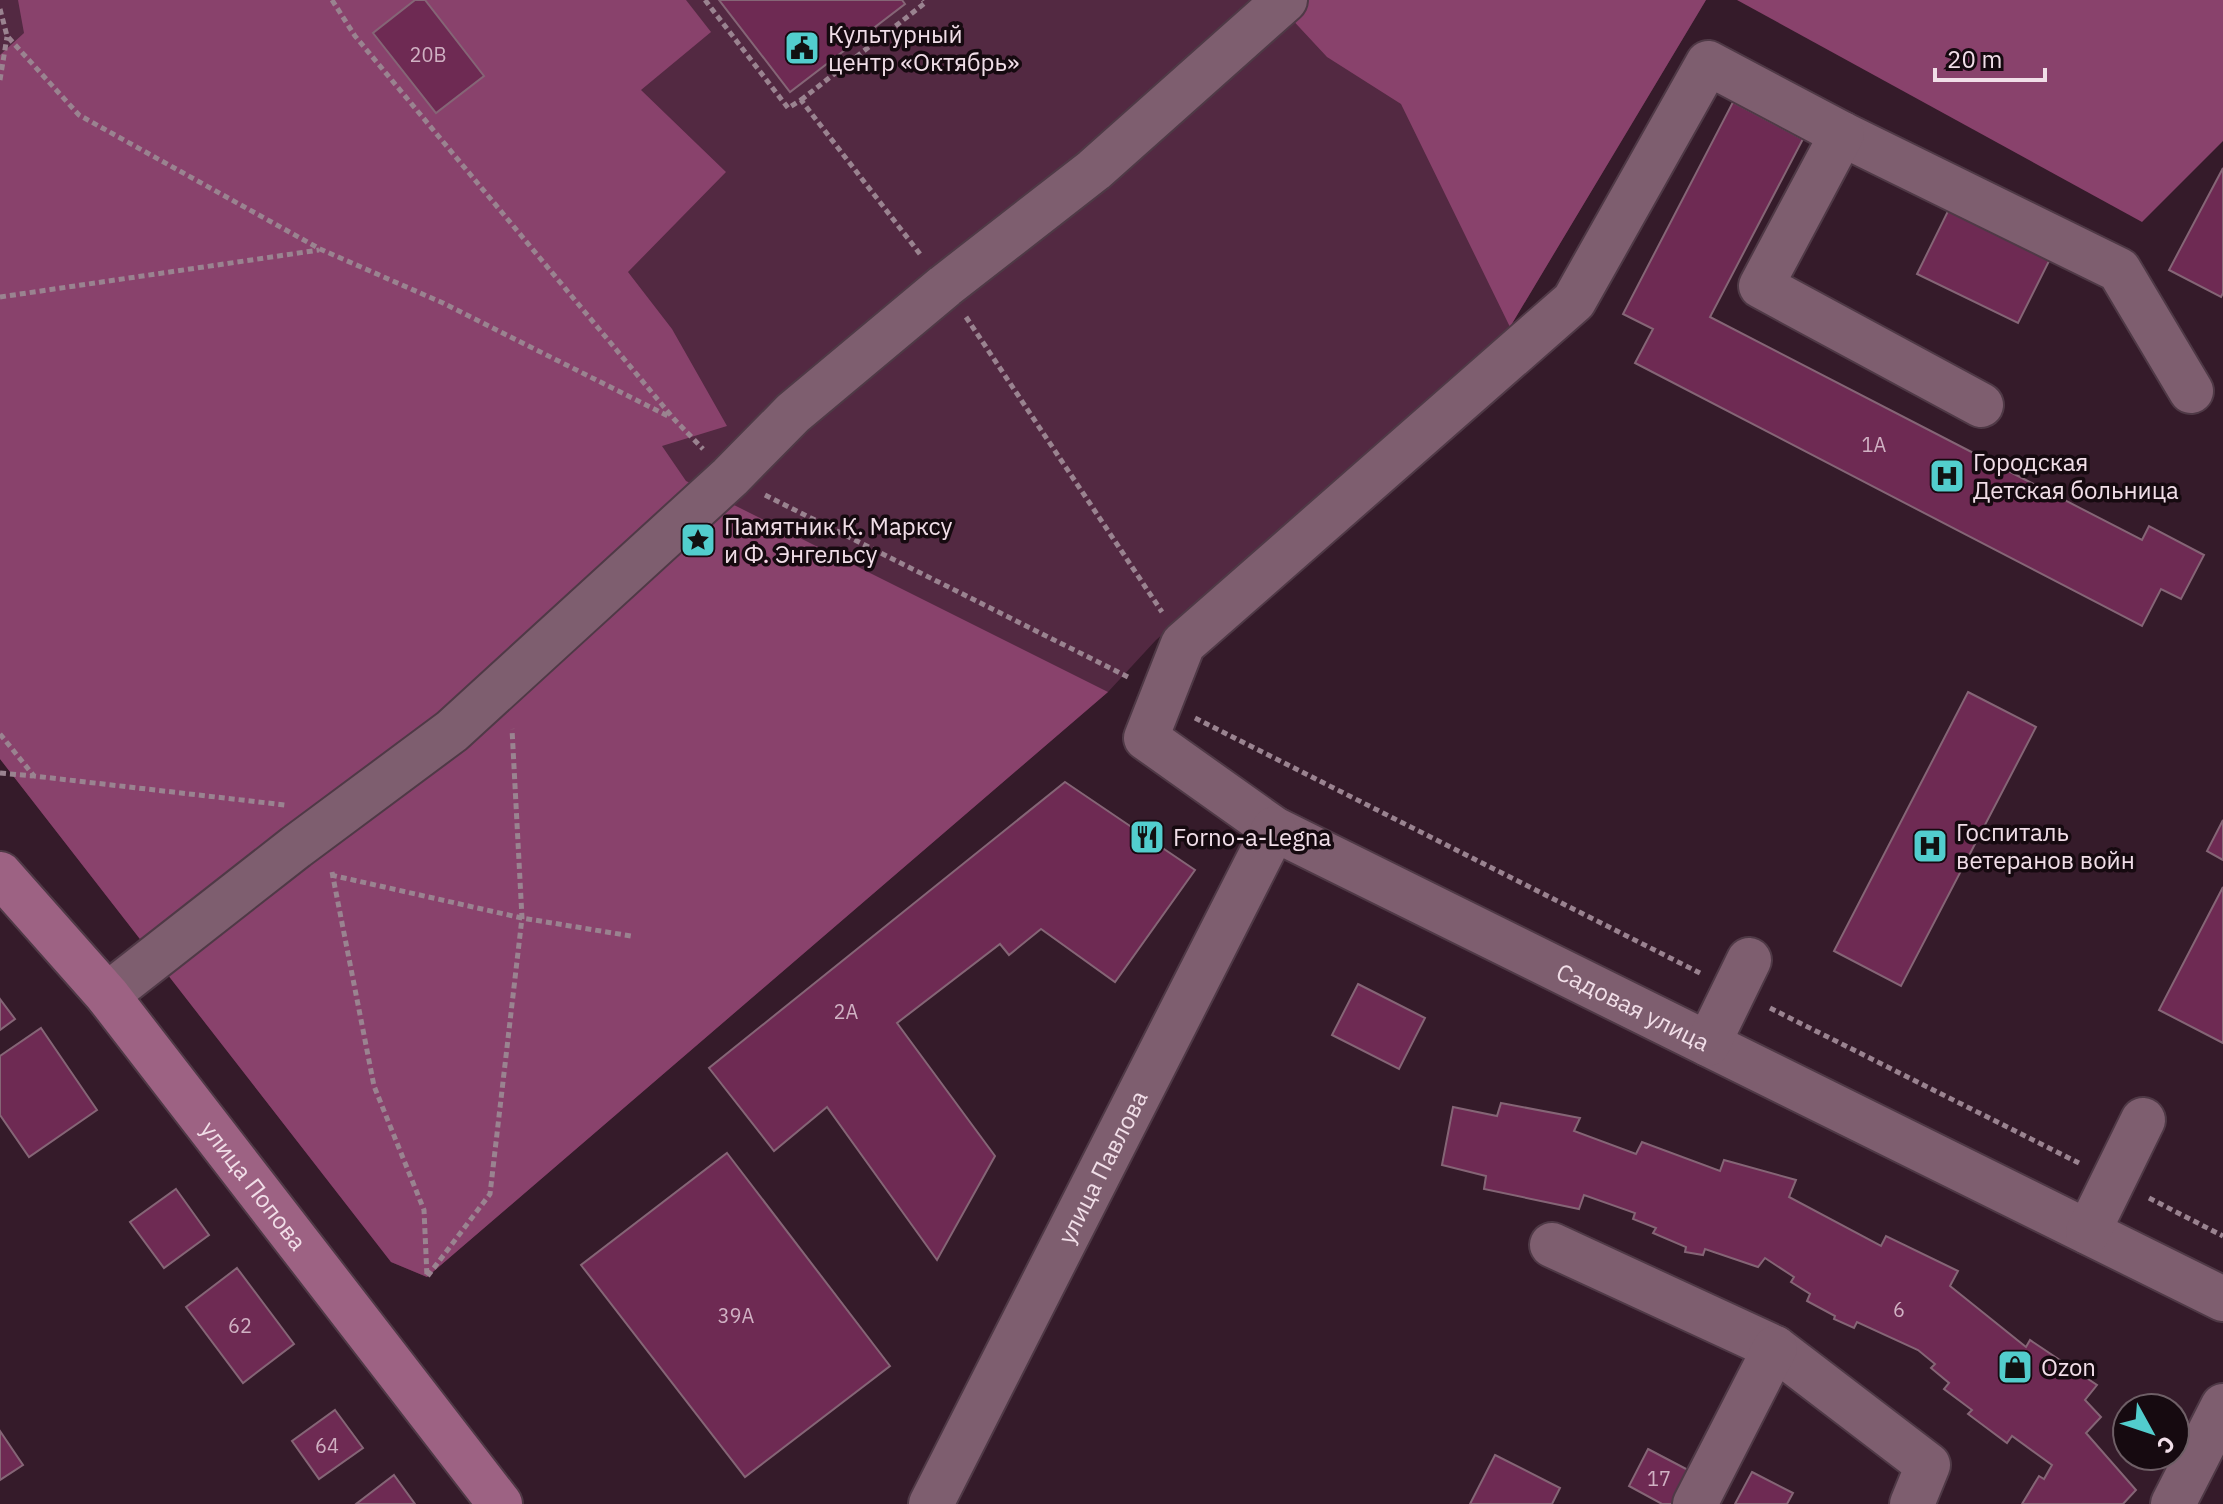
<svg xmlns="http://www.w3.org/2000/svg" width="2223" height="1504" font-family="'IBM Plex Sans',sans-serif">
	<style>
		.green { fill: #532942 }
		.forest { fill: #89426c }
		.building { fill: #6e2a53; stroke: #856576; stroke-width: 2 }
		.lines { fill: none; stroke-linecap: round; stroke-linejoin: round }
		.minor-casing { stroke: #4f3946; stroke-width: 48 }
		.major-casing { stroke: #4f3946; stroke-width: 48 }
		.path { stroke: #9a8390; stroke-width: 5; stroke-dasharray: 6 4; stroke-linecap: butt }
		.minor { stroke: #7e5e6f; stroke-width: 44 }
		.major { stroke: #9d6283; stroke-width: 44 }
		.labels { text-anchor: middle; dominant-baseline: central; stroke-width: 7; stroke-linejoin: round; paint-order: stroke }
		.number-label { font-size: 20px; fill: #d0b1c3 }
		.poi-label { font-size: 24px; fill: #f1dee8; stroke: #160a10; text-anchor: start }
		.street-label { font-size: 24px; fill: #f1dee8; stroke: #160a10 }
	</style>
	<rect width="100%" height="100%" fill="#351b2a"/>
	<polygon class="green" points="0,0 1706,0 1510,327 1156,640 1108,692 427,1277 391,1262 0,759"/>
	<g class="forest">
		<polygon points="18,0 686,0 711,32 641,90 726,172 628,272 672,329 727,426 662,446 686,481 1108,692 427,1277 391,1262 0,759 0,55 24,33"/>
		<polygon points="1274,0 1706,0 1510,327 1401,104 1327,57"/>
		<polygon points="1737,0 2223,0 2223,141 2142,222"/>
	</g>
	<g class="building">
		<polygon points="415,0 425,0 484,76 436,113 373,33"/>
		<polygon points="719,0 902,0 905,4 790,92"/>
		<polygon points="1733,102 1803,139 1710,317 2142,540 2149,526 2204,555 2181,599 2161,589 2142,626 1635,363 1653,329 1623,314"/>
		<polygon points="2223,168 2223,293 2221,297 2169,270"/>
		<polygon points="1952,203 2053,253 2018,323 1917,274"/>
		<polygon points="1968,692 2036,727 1901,986 1834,951"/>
		<polygon points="1065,782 1195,870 1115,982 1041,929 1009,955 1000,944 897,1023 995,1156 937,1260 827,1107 774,1151 709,1068"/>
		<polygon points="2223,820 2223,860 2207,851"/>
		<polygon points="2223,887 2223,1043 2159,1010"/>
		<polygon points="1358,984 1425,1018 1399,1069 1332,1035"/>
		<polygon points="0,999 15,1019 0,1030"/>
		<polygon points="41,1028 97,1110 29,1157 0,1115 0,1056"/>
		<polygon points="1501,1103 1580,1118 1574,1131 1636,1154 1642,1142 1720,1171 1724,1160 1796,1180 1789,1197 1881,1246 1886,1236 1958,1271 1950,1286 2026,1347 2030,1340 2097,1385 2085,1400 2101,1417 2086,1433 2136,1490 2123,1504 2022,1504 2039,1476 2044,1479 2052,1465 2012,1436 2007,1443 1968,1414 1972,1410 1944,1389 1949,1383 1931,1368 1935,1364 1918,1350 1857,1322 1854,1328 1834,1319 1835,1316 1807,1301 1810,1294 1791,1282 1794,1277 1765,1258 1758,1267 1705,1249 1703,1255 1685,1252 1686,1247 1653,1233 1656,1228 1633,1219 1635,1213 1584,1195 1579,1209 1484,1189 1486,1176 1442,1165 1453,1107 1497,1116"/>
		<polygon points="727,1153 890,1366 745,1477 581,1265"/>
		<polygon points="176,1189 209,1235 164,1268 130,1222"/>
		<polygon points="237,1268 294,1344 243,1383 186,1307"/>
		<polygon points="335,1410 363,1448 319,1479 292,1441"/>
		<polygon points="0,1431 23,1465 0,1480"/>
		<polygon points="1648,1449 1690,1471 1672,1504 1662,1504 1629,1486"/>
		<polygon points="1495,1455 1560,1488 1552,1504 1470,1504"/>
		<polygon points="1752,1472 1793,1493 1787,1504 1735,1504"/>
		<polygon points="394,1475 415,1504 356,1504"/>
	</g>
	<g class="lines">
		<defs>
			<g id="minor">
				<polyline points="1842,134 2119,270 2191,391"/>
				<path id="s1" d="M1981,405L1761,286L1842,134L1708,63L1574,301L1183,644L1146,738L1274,829L2223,1299"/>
				<polyline points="107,995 296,847 452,731 730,477 793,413 945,286 1094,170 1285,0"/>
				<polyline points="1708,1044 1749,960"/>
				<polyline points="2088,1232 2143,1120"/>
				<polyline points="1552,1245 1775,1348 1928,1465 1912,1504"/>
				<path id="s2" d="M931,1504L1274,829"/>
				<polyline points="1695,1504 1775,1348"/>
				<polyline points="2173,1504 2223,1406"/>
			</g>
			<g id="major">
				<path id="s3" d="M0,874L107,995L500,1504"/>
			</g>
		</defs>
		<use href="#minor" class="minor-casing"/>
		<use href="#major" class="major-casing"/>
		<g class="path">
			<polyline points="332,0 355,36 674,419 703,449"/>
			<polyline points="705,0 788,108 801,100 920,254"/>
			<polyline points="0,9 7,36 79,115 320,249 443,303 670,417"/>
			<polyline points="0,80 7,37"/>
			<polyline points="801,100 925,3 923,0"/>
			<polyline points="0,297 319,250"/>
			<polyline points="966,317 1162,612"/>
			<polyline points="765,495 1128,677"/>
			<polyline points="1195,718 1700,973"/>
			<polyline points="0,734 34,776 285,805"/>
			<polyline points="0,773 33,776"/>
			<polyline points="332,872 374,1086 424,1210 427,1277 490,1194 522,918 512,729"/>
			<polyline points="331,875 522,918 631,936"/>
			<polyline points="1770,1008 2079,1163"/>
			<polyline points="2149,1198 2223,1236"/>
		</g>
		<use href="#minor" class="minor"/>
		<use href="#major" class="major"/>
	</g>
	<defs>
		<symbol id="civic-square" viewBox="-11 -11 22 22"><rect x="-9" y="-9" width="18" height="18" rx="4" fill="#52cdcd" stroke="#160a10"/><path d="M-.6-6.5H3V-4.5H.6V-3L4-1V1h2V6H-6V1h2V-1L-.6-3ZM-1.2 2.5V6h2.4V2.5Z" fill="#111"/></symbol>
		<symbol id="hospital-square" viewBox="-11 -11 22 22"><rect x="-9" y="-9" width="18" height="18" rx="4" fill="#52cdcd" stroke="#160a10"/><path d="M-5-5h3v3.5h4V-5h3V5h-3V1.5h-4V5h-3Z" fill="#111"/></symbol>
		<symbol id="sight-square" viewBox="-11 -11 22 22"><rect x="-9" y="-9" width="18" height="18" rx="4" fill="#52cdcd" stroke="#160a10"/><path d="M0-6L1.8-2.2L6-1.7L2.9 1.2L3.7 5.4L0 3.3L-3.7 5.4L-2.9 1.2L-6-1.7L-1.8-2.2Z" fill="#111"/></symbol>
		<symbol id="restaurant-square" viewBox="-11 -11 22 22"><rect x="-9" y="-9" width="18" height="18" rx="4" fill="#52cdcd" stroke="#160a10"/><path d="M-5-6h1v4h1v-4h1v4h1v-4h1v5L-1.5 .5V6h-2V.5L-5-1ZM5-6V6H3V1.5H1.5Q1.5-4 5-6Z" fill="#111"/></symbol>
		<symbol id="shop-square" viewBox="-11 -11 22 22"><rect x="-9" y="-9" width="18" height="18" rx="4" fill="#52cdcd" stroke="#160a10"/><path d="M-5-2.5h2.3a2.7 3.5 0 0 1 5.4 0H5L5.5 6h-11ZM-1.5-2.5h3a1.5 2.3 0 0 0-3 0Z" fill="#111"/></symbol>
	</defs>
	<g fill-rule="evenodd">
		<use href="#civic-square" x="782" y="28" width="40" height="40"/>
		<use href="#hospital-square" x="1927" y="456" width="40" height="40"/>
		<use href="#sight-square" x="678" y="520" width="40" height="40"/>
		<use href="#restaurant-square" x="1127" y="817" width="40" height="40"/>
		<use href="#hospital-square" x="1910" y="826" width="40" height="40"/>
		<use href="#shop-square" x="1995" y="1347" width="40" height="40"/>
	</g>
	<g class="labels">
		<g class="number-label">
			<text x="428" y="54">20В</text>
			<text x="1874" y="444">1А</text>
			<text x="846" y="1011">2А</text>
			<text x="1899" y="1309">6</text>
			<text x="736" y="1315">39А</text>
			<text x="240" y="1325">62</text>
			<text x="327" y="1445">64</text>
			<text x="1659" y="1478">17</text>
		</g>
		<g class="poi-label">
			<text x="828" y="34">Культурный<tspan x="828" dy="28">центр «Октябрь»</tspan></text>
			<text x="1973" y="462">Городская<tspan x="1973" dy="28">Детская больница</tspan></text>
			<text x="724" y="526">Памятник К. Марксу<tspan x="724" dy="28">и Ф. Энгельсу</tspan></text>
			<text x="1956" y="832">Госпиталь<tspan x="1956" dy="28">ветеранов войн</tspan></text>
			<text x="1173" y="837">Forno-a-Legna</text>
			<text x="2041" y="1367">Ozon</text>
		</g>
		<g class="street-label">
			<text stroke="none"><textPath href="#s1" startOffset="2026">Садовая улица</textPath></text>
			<text stroke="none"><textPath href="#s2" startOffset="378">улица Павлова</textPath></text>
			<text stroke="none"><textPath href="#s3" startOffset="402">улица Попова</textPath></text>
		</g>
	</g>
	<g transform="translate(2151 1432) rotate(130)"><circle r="38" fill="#160a10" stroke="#6e5f66" stroke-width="2"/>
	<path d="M0-6L14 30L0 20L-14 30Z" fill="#52cdcd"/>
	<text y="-12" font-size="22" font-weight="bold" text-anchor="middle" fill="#f1dee8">С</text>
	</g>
	<path d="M1935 68v12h110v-12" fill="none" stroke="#f1dee8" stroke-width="4"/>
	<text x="1947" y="68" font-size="24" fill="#f1dee8" stroke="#160a10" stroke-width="6" paint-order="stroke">20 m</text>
</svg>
